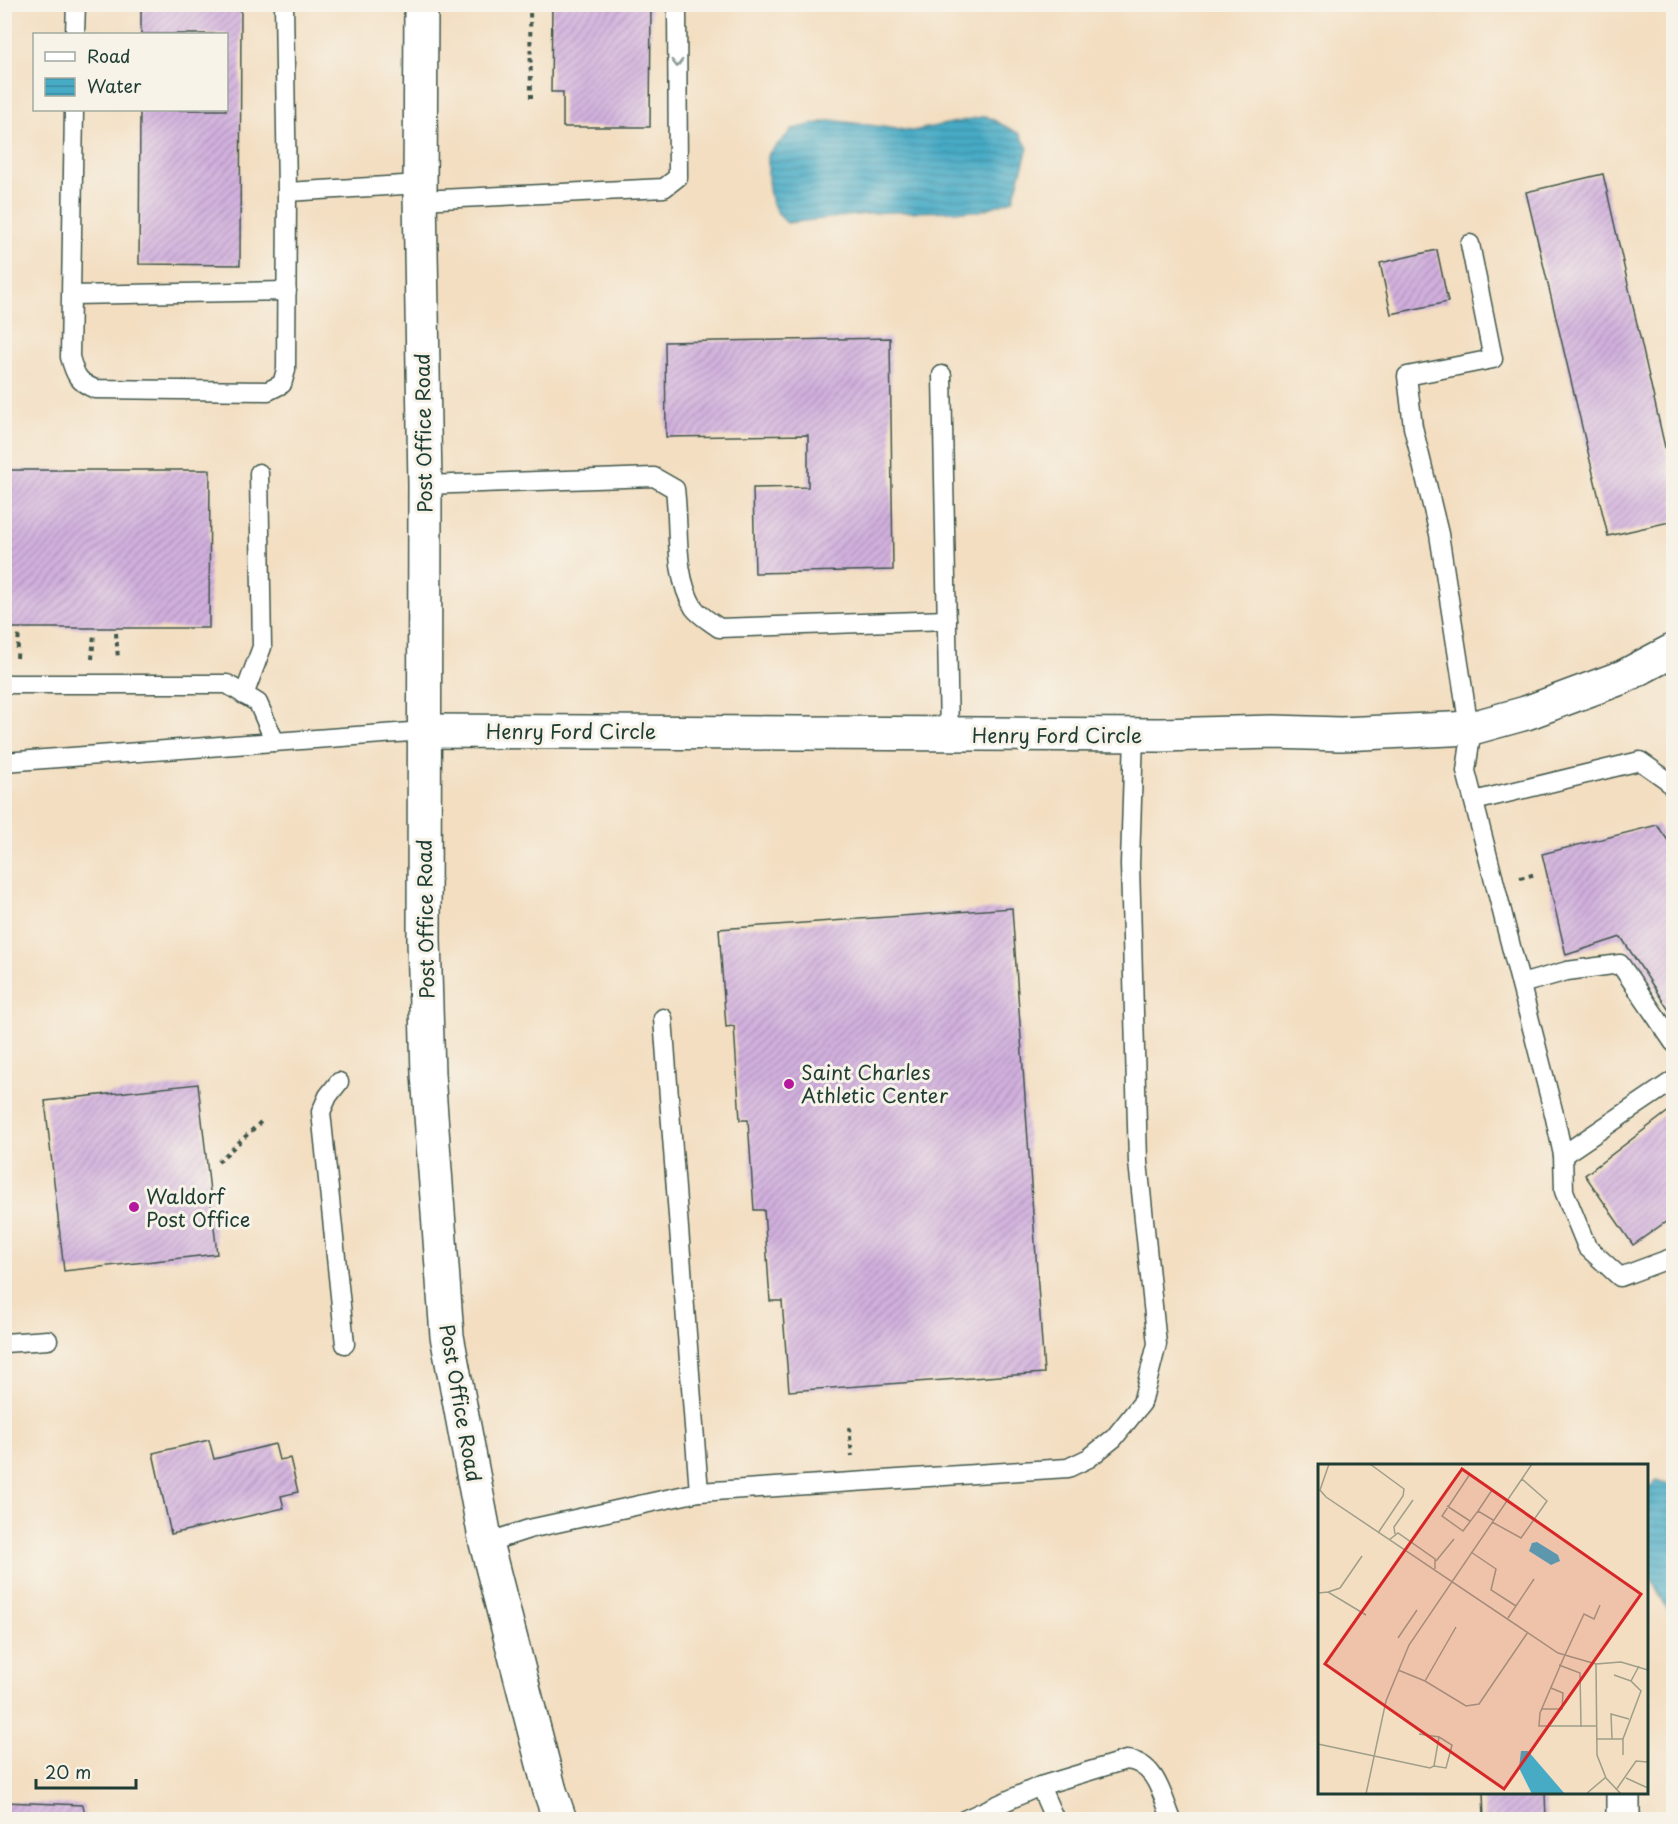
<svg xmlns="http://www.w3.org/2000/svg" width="1678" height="1824" font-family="'Playpen Sans',sans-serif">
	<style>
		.water { fill: url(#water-rules); stroke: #33747d; stroke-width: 1.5 }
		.building { fill: url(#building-hatch) }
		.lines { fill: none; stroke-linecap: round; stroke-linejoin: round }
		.service-casing { stroke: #3f5549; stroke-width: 21 }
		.minor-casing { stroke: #3f5549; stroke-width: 36 }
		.tertiary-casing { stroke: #3f5549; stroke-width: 36 }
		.path { stroke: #3f5549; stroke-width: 4; stroke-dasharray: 4.5 4.5; stroke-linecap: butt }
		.service { stroke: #fff; stroke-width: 18 }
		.minor { stroke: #fff; stroke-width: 33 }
		.tertiary { stroke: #fff; stroke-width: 33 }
		.oneway { stroke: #8f9e9a }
		.poi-dot { fill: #b5179e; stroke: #f7f3e8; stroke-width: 2 }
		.labels { text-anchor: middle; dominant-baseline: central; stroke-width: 6; stroke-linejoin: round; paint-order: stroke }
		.street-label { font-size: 20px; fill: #1f3d34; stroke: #f7f3e8 }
		.poi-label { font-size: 20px; fill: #1f3d34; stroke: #f7f3e8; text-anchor: start }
		.inset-road { fill: none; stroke: #9e9e89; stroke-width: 1.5 }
		.view { fill: #d62828; fill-opacity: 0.15; stroke: #d62828; stroke-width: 3 }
		.inset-edge { fill: none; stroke: #1f3d34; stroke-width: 3 }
	</style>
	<defs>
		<pattern id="water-rules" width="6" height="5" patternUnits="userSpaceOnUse" patternTransform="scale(1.5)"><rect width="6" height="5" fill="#47abc6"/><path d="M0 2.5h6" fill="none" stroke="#3b8ca2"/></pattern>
		<pattern id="building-hatch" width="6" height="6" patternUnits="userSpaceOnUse" patternTransform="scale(1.5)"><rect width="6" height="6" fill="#d2b0de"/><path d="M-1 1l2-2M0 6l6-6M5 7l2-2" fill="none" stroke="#aa90b5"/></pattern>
	</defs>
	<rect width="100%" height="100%" fill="#f7f3e8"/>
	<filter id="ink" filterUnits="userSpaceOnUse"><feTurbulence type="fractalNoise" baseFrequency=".0167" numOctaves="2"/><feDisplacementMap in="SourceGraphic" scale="12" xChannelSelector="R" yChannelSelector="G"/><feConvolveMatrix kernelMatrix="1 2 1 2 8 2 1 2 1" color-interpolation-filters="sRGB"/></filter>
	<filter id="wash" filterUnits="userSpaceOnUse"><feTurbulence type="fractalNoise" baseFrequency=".008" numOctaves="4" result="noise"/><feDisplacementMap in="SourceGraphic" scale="24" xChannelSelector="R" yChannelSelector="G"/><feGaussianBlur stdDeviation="1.35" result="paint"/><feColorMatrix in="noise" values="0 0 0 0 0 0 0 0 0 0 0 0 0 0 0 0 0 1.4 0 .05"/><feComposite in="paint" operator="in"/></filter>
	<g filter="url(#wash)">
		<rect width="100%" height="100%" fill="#f3dec1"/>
		<g class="water">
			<path d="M986,116L1020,134L1028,148L1013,200L980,211L884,212L787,223C765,205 768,179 768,154L793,129L832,120L912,131Z"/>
			<polygon points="1657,1481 1673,1486 1673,1620 1647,1570 1647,1489"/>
		</g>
		<g id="blocks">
			<g class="building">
				<polygon points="141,4 241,4 240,265 139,264 140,110 226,110 226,34 141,34"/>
				<polygon points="552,4 651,4 650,127 563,127 563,92 551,92"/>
				<polygon points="1603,174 1674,487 1674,521 1608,536 1526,192"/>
				<polygon points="1437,250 1448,302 1391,314 1380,263"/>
				<polygon points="890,338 893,570 755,573 753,488 808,487 808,435 666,437 665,342"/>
				<polygon points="4,470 210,470 209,628 4,628"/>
				<polygon points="1657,825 1674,849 1674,1018 1621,937 1566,955 1542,854"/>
				<polygon points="1012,908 1044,1373 789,1391 782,1301 770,1301 764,1210 754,1210 748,1120 740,1120 734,1026 726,1027 719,929"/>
				<polygon points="198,1084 217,1254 64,1271 45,1101"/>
				<polygon points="1674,1107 1674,1216 1633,1245 1585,1175"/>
				<polygon points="209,1440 214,1459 275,1444 279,1460 290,1458 298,1492 281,1496 284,1508 171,1534 153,1453"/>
				<polygon points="1483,1792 1545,1792 1546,1820 1484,1820"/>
				<polygon points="4,1802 83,1805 86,1820 4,1820"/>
			</g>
		</g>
	</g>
	<g filter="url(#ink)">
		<use href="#blocks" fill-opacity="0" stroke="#3f5549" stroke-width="1.5"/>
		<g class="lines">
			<defs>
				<g id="service">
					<polyline points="284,4 287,192"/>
					<polyline points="75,34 76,4"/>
					<path d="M74,110L70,357C75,375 78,382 95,389L268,391L282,384L286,370L287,192L420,184"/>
					<polyline points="420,200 664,188 678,177 677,4"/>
					<polyline points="72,295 287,291"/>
					<polyline points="942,375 949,734"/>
					<path d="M425,485L654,477L675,489C680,527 673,574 694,608C700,616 711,622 719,628L947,620"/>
					<polyline points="4,684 227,684 258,703 275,742"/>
					<polyline points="244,695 262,647 259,473"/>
					<polyline points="1469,728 1439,534 1413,427 1407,376 1493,359 1470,244"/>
					<polyline points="1472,728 1466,771 1555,1118 1563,1155 1564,1191 1587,1247 1620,1277 1674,1257"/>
					<polyline points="4,762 424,731"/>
					<polyline points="1474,801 1640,761 1667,780 1674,789"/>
					<polyline points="1521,984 1567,971 1620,964 1674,1043"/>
					<polyline points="663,1018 699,1492"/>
					<polyline points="339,1082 328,1096 321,1112 345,1344"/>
					<polyline points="1563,1155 1674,1080"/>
					<polyline points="4,1343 48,1340"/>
					<polyline points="486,1543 529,1529 699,1492 1068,1468 1089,1458 1114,1438 1142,1403 1157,1344 1138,1162 1130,864 1134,735"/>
					<path d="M1040,1786L1126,1760C1156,1762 1162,1796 1172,1820"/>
					<polyline points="964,1820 1040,1786 1055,1820"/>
				</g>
				<g id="minor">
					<polyline points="424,731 1160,735 1273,732 1341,734 1472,728 1526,713 1623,677 1674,650"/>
					<polyline points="1623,1820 1623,1792"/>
				</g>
				<polyline id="tertiary" points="421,4 420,193 425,485 424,939 428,1074 447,1336 486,1543 550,1791 560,1820"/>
			</defs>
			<use href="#service" class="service-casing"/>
			<use href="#minor" class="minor-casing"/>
			<use href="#tertiary" class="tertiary-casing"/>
			<g class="path">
				<polyline points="530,4 531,98"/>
				<polyline points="116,633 118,659"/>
				<polyline points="17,658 19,632"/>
				<polyline points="92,659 94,633"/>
				<polyline points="1520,878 1536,874"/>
				<polyline points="218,1162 263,1120"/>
				<polyline points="849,1427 852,1456"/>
			</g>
			<use href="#service" class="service"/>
			<use href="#minor" class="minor"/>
			<use href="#tertiary" class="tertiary"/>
		</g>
		<defs><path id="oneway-chevron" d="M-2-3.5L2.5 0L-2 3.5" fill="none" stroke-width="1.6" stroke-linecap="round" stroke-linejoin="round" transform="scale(1.5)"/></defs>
		<use class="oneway" href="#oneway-chevron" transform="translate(677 63) rotate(90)"/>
	</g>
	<g class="poi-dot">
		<circle cx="789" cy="1084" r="6"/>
		<circle cx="134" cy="1207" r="6"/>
	</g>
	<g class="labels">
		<g class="street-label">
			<text transform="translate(423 433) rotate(-91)">Post Office Road</text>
			<text x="571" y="731">Henry Ford Circle</text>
			<text x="1057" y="735">Henry Ford Circle</text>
			<text transform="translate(425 919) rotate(-91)">Post Office Road</text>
			<text transform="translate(461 1403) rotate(80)">Post Office Road</text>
		</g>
		<g class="poi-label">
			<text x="801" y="1072">Saint Charles<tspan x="801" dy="23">Athletic Center</tspan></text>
			<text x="146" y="1196">Waldorf<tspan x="146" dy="23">Post Office</tspan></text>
		</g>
	</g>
	<g transform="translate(1318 1464)">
		<rect width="330" height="330" fill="#f3dec1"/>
		<path d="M219,78L240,91L242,97L233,101L211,87L214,79ZM203,287H210L247,330H214L201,304Z" fill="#47abc6"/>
		<path class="inset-road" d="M11,0L2,26L8,33L240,189L278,200M52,0L86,25L85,32L60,69M152,10L124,52L145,67L160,47L175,56M129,42L152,57M160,47L174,26M174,58L203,74L229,37L204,15M77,70L76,63L95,36M71,76L80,69L117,95V105M153,88L178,105L173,126L198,142M118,97L136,75M10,128L22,124L44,92M0,129L10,128L48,151M190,154L216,115M80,174L99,146M246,193L222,249L221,262H278M246,193L266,150L276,155L282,141M241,201L262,209L263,263M80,206L107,217L148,242L161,240L210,168M296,211L313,217M107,217L138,163M224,245H244L245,229L233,224M278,275H305M294,275L293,250L311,255M0,280L112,304L116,302L121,273L101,270M305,291V275L323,227L313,217L321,202M116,302L128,304L134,281L121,273M308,314L330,324M298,326L318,297L330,298M48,330L68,237L91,181L214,0M268,330L288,313M303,330L288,314L279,291L278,200L303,198L330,206"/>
		<path class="view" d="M144,5L323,130L186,325L7,200Z"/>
		<rect width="330" height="330" class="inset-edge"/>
	</g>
	<rect width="1678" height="1824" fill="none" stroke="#f7f3e8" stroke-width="24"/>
	<rect x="33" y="33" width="195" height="78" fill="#f7f3e8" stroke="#a1aaa0" stroke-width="1.5"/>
	<rect x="45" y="52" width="30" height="9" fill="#ffffff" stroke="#a1aaa0" stroke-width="1.5"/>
	<text x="87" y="63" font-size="18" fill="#1f3d34">Road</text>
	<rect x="45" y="78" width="30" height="18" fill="url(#water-rules)" stroke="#a1aaa0" stroke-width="1.5"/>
	<text x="87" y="93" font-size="18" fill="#1f3d34">Water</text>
	<path d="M36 1779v9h100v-9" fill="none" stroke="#1f3d34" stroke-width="3"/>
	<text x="45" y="1779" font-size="18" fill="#1f3d34" stroke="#f7f3e8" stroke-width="4.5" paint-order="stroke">20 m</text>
</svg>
